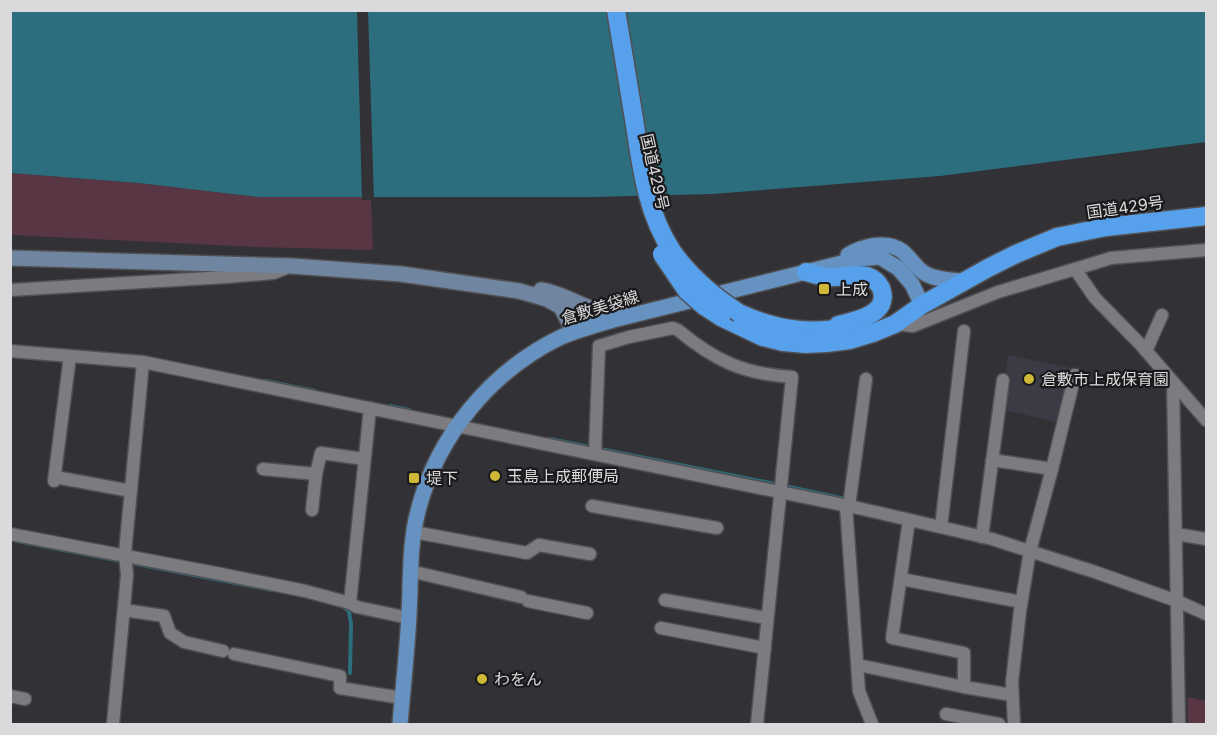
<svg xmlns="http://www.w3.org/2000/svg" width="1217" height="735" font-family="Inter,'Noto Sans JP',sans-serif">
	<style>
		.built { fill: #3b3b45 }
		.green { fill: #583643 }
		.water { fill: #2c6e7d }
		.pier { fill: #323236 }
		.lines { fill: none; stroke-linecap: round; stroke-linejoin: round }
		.stream { stroke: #2c6e7d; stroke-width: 4 }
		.street-casing { stroke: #505053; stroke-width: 15 }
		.secondary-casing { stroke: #505053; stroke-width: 18 }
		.primary-casing { stroke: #505053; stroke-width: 18 }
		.highway-casing { stroke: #505053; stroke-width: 21 }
		.street { stroke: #7b7b80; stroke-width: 12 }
		.secondary { stroke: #7086a0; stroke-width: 15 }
		.primary { stroke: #6592c1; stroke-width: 15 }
		.highway { stroke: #57a1ec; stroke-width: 18 }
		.highway-bridge-casing { stroke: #505053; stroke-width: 21; stroke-linecap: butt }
		.highway-bridge { stroke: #57a1ec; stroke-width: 18 }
		.poi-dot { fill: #cfb837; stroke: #1a1a1c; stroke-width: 2 }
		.labels { text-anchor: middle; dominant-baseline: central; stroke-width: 4.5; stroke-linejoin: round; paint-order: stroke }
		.street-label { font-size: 16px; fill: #dadadd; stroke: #1a1a1c }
		.poi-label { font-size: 16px; fill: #dadadd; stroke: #1a1a1c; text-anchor: start }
	</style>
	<rect width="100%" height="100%" fill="#323236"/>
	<polygon class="built" points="1008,355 1071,368 1060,423 1001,409"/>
	<g class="green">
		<polygon points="11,173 139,183 258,197 371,197 373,250 256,247 11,235"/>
		<polygon points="1188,697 1206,701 1206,724 1188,724"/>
	</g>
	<polygon class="water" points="10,11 1206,11 1206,142 940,176 713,194 593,197 258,197 139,183 11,173"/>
	<polygon class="pier" points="368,10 374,200 362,200 357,11"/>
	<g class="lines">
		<g class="stream">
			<polyline points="266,381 315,391"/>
			<polyline points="390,406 409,410"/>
			<polyline points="550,439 775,484"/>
			<polyline points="785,486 845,499"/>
			<polyline points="17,541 272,590"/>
			<polyline points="341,605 349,611 351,624 350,673"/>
		</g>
		<defs>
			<g id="street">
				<polyline points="1075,269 1111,258 1206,250"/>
				<polyline points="10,290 226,277 273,273 284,269"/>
				<polyline points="895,324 913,326 998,292 1075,269 1095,298 1141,345 1206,420"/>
				<polyline points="10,351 143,362 858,508 992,539 1095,572 1177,601 1206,614"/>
				<polyline points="1146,351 1162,315"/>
				<polyline points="1173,382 1179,724"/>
				<path d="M595,454L599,346L629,337L673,328L678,330C715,361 744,374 792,377L757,724"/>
				<polyline points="992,460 1052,469"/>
				<polyline points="263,469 316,474"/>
				<polyline points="55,477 131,491"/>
				<polyline points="54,481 70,356"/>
				<polyline points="846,505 859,691 872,724"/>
				<polyline points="592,506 717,528"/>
				<polyline points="849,506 866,379"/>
				<polyline points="312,510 316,474 321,453 364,459"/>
				<polyline points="941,527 964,331"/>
				<polyline points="414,532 527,553 539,545 590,554"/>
				<polyline points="10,534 221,574 305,591 350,603 357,607 409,618"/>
				<polyline points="1176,534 1206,539"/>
				<polyline points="982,537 1003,380"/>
				<polyline points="410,571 521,597"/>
				<polyline points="901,579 1021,602"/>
				<polyline points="665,600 767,618"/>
				<polyline points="528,601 587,613"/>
				<polyline points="350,603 370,408"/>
				<polyline points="124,610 164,616 170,633 184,642 223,651"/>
				<polyline points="661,628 765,648"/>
				<polyline points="234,654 340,676 340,688 402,698"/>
				<polyline points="858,665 964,687 964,653 892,638 909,520"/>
				<polyline points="964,687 1012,695"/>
				<polyline points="10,696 25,699"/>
				<polyline points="946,714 999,724"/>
				<polyline points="113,724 127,575 125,553 143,362"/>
				<polyline points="1014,724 1012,682 1020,611 1030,551 1052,469 1075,375"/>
			</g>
			<g id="secondary">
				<polyline points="10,258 292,266 401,274 519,291 547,299 561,307 574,332"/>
				<path d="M541,290C559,293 574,302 590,308C602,312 615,314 628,316"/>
			</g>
			<g id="primary">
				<path d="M848,255C863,246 886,240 902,251C911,258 916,269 926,274C937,280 950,280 963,281"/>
				<path d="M400,724C403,688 407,652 409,615C411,581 409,545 418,511C437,436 491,371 561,337C578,330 596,325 613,320L858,259L880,257L898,268L912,284L922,305"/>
			</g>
			<g id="highway">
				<path d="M806,272C813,274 822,277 829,277C842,278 854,273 867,276C873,278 878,282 881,288C891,314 856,321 838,325"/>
				<path d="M741,314C780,331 809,334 852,327"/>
				<polyline points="721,317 763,337 783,342 806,344 826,343 850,340 873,333 895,324 922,305 988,268 1016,254 1057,237 1106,227 1206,216"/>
			</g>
		</defs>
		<use href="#street" class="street-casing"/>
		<use href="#secondary" class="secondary-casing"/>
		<use href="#primary" class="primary-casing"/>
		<use href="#highway" class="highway-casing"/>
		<use href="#street" class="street"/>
		<use href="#secondary" class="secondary"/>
		<use href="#primary" class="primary"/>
		<use href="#highway" class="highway"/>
		<defs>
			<g id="highway-bridge">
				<path d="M616,10C622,47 628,83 634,119C641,164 646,212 672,251C690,277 713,296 739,313"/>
				<polyline points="662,254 687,291 704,306 721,317"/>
			</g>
		</defs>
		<use href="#highway-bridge" class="highway-bridge-casing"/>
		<use href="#highway-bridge" class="highway-bridge"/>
	</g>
	<g class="poi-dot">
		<rect x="818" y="283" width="12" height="12" rx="3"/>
		<circle cx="1029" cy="379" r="6"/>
		<circle cx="495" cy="476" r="6"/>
		<rect x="408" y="472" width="12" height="12" rx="3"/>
		<circle cx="482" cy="679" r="6"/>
	</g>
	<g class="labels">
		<g class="street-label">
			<text transform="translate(655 172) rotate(77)">国道429号</text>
			<text transform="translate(1125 207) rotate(-8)">国道429号</text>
			<text transform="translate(600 307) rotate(-17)">倉敷美袋線</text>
		</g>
		<g class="poi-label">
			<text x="836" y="289">上成</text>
			<text x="1041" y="379">倉敷市上成保育園</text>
			<text x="507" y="476">玉島上成郵便局</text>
			<text x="426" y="478">堤下</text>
			<text x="494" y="679">わをん</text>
		</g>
	</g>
	<rect width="1217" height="735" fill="none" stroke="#dadadd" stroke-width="24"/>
</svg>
